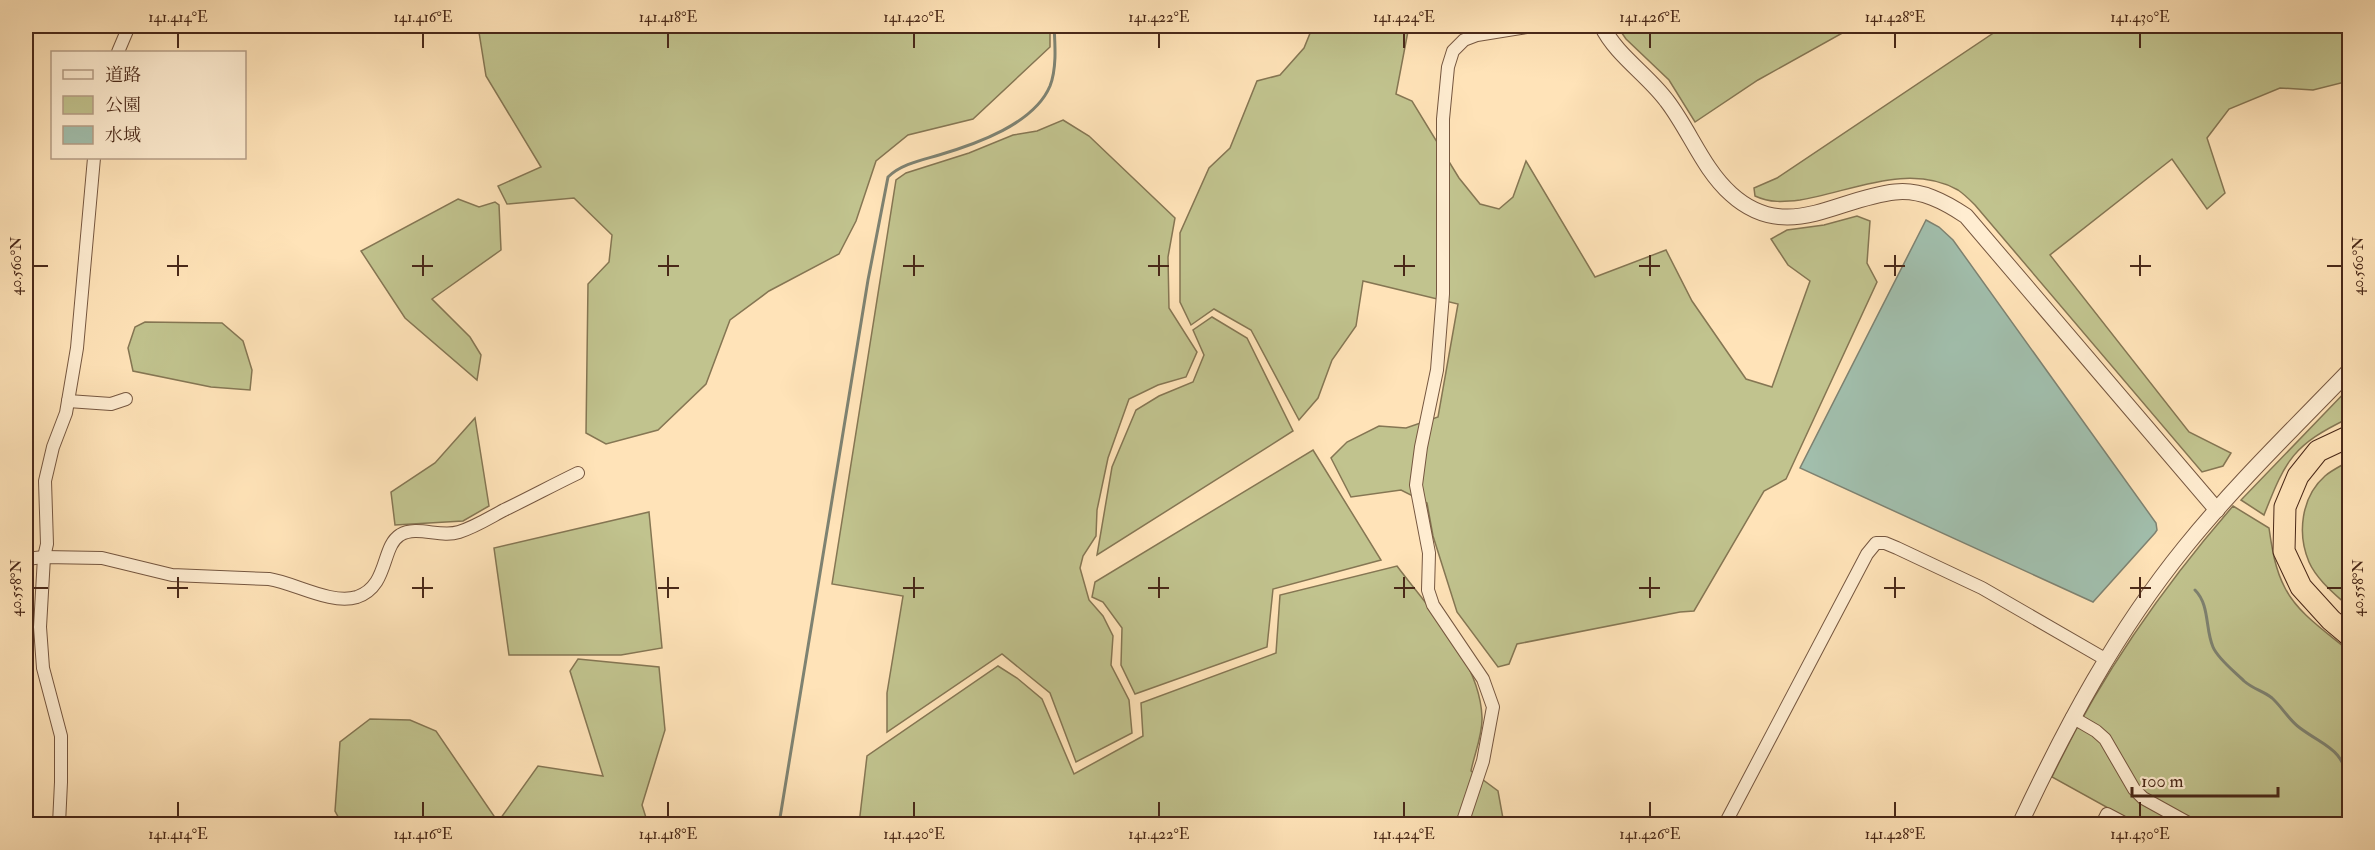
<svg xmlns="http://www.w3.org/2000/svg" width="2375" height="850" font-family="'IM FELL Double Pica','Noto Serif JP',serif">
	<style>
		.green { fill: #c1c38e; stroke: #857653; stroke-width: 1.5 }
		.water { fill: #a1beac; stroke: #7e8271; stroke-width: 1.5 }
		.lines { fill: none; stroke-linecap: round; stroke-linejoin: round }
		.stream { stroke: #7e8271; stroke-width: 3 }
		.minor-casing { stroke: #765740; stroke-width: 14 }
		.tertiary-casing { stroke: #765740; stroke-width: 17 }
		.motorway-casing { stroke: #492818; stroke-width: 23 }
		.minor { stroke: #ffedd1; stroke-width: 12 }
		.tertiary { stroke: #ffedd1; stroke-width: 15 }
		.motorway { stroke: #ffe3b8; stroke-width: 21 }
		.ticks { fill: none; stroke: #492818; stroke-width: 2 }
		.neatline { fill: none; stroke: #492818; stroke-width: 2 }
		.ticks-label { font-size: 15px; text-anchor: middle; fill: #492818 }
	</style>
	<rect width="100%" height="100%" fill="#ffe3b8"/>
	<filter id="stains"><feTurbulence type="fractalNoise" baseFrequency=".00333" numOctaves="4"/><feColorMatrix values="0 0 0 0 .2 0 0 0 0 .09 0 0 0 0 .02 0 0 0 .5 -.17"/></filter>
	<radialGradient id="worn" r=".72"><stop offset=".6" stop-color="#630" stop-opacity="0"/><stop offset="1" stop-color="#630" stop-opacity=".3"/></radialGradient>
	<g class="green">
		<polygon points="478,26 1050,26 1050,47 973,119 908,135 876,161 856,221 839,254 769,291 730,320 706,384 658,430 606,444 586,433 588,284 609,262 612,235 574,198 507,204 498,186 541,167 486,76"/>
		<polygon points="1313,26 1409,26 1396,94 1412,101 1459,178 1480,204 1499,209 1513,197 1526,161 1595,277 1666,250 1692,301 1746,379 1772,387 1810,281 1788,265 1771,239 1787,230 1824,225 1857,216 1870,221 1867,263 1877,282 1786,479 1764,491 1694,611 1680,612 1517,644 1509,664 1498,667 1457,612 1433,536 1427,503 1401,490 1351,497 1331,458 1347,442 1379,426 1406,428 1438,417 1458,304 1363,281 1356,326 1332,360 1318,398 1299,420 1251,330 1214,309 1191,325 1180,302 1180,233 1209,168 1230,148 1257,81 1280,75 1304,48"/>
		<polygon points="1617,26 1855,26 1758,80 1695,122 1669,80 1626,39"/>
		<path d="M2004,26H2349V81L2313,90L2280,88L2229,109L2207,138L2225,193L2207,209L2172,159L2050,255L2189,432L2231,453L2223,466L2202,472L1975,205C1970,200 1964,194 1958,190C1908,162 1850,192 1800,200C1784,202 1770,203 1755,196L1754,188L1777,178Z"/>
		<polygon points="1063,120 1089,136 1175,218 1168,257 1169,308 1197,352 1186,377 1158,385 1129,399 1108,458 1097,510 1096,536 1083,556 1080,568 1089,600 1103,616 1113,636 1111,665 1129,700 1132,733 1076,762 1050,693 1002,654 887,732 887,693 903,596 832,584 896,180 906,173 969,153 1013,135 1037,131"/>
		<polygon points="458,199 479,207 495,202 499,205 501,250 432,299 470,337 481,355 477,380 405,318 361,251"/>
		<polygon points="1212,317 1247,338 1293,431 1097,555 1112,467 1136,410 1159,396 1193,382 1204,355 1193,330"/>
		<polygon points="145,322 222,323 243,341 252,370 250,390 211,387 133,371 128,348 135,327"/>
		<path d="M2349,388V418C2293,445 2286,459 2264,515L2241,500Z"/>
		<polygon points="475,418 489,506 463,521 395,525 391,492 435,463"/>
		<polygon points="1313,450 1381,560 1273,589 1267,647 1135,694 1121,665 1122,628 1103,602 1092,597 1095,582"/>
		<path d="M2349,461V607C2335,594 2317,580 2309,562C2297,534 2301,497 2325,476C2332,470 2341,466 2349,461Z"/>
		<path d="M2233,506L2269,528C2272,549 2275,569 2285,588C2298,614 2328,633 2349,651V824H2137L2052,777C2099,678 2161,589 2233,506Z"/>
		<polygon points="649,512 662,648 621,655 509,655 494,548"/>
		<path d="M1397,566C1429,609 1480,661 1482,717C1483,734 1474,755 1471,771L1498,791L1504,824H859L867,756L998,666L1017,678L1042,699L1074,774L1143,736L1141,703L1276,653L1280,595Z"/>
		<polygon points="578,659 659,667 665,730 642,805 648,824 342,824 335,811 340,742 370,719 410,720 436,731 498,822 538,766 603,776 570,671"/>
	</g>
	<polygon class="water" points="1926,220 1939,227 1953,240 2156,523 2157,530 2155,533 2093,602 1800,468"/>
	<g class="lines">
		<g class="stream">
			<path d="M2195,590C2210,605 2205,629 2213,647C2218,659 2235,672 2244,681C2253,689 2263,691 2272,698C2282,707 2289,720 2300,728C2327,748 2342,747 2350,785"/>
			<path d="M779,824L868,280L888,177C901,164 922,160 939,155C976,144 1034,124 1050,86C1057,68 1055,44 1054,26"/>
		</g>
		<defs>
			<g id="minor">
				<polyline points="118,52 129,26"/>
				<polyline points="68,401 111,404 126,399"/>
				<path d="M26,559L44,557L102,558L172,575L269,579C295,583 331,605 357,597C389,586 381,547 400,535C417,525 440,538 459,532C475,527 489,518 504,510C529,498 553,485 578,473"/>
				<polyline points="2072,717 2096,731 2105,739 2134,789 2143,798 2190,824"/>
				<polyline points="59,824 61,782 61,736 43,668 40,627 44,557 47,544 45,481 53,447 66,413 77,348 94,158"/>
				<polyline points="1462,824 1483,761 1493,707 1483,679 1433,605 1428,590 1429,553 1416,485 1421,447 1437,370 1443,294 1443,119 1448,67 1453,51 1464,40 1477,35 1533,26"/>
				<polyline points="1725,824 1867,554 1876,543 1885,543 1897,548 1982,588 2105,659"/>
				<polyline points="2102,824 2107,814 2126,824"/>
			</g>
			<g id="tertiary">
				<path d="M1602,26C1616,55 1648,75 1667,101C1690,131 1703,169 1731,194C1786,244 1837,198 1895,192C1921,189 1945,202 1966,216L2217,510"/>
				<path d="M2020,824C2066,726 2116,632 2185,547C2236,484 2294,428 2350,370"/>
			</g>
			<polyline id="motorway" points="2350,436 2318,451 2298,476 2285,507 2284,551 2301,587 2331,620 2350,636"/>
		</defs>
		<use href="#minor" class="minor-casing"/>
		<use href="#tertiary" class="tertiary-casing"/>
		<use href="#motorway" class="motorway-casing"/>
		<use href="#minor" class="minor"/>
		<use href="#tertiary" class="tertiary"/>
		<use href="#motorway" class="motorway"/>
	</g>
	<path class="ticks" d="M178,33V48M423,33V48M668,33V48M914,33V48M1159,33V48M1404,33V48M1650,33V48M1895,33V48M2140,33V48M178,255V276M423,255V276M668,255V276M914,255V276M1159,255V276M1404,255V276M1650,255V276M1895,255V276M2140,255V276M33,266H48M167,266H188M412,266H433M658,266H679M903,266H924M1148,266H1169M1394,266H1415M1639,266H1660M1884,266H1905M2130,266H2151M2327,266H2342M178,577V598M423,577V598M668,577V598M914,577V598M1159,577V598M1404,577V598M1650,577V598M1895,577V598M2140,577V598M33,588H48M167,588H188M412,588H433M658,588H679M903,588H924M1148,588H1169M1394,588H1415M1639,588H1660M1884,588H1905M2130,588H2151M2327,588H2342M178,802V817M423,802V817M668,802V817M914,802V817M1159,802V817M1404,802V817M1650,802V817M1895,802V817M2140,802V817"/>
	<rect width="2375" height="850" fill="none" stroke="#ffe3b8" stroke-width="66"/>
	<rect x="51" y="51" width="195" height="108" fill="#ffedd1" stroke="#b69e87" stroke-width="1.5"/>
	<rect x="63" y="70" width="30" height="9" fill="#ffedd1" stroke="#b69e87" stroke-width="1.5"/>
	<text x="105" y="81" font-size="18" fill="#492818">道路</text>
	<rect x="63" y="96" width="30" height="18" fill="#c1c38e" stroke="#b69e87" stroke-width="1.5"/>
	<text x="105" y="111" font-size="18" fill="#492818">公園</text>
	<rect x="63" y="126" width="30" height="18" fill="#a1beac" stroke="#b69e87" stroke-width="1.5"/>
	<text x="105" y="141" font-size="18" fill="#492818">水域</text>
	<path d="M2132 787v9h146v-9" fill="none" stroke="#492818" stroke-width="3"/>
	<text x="2141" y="787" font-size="18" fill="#492818" stroke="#ffedd1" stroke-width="4.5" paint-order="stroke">100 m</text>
	<rect x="33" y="33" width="2309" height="784" class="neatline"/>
	<g class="ticks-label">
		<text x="178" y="22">141.414°E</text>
		<text x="423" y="22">141.416°E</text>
		<text x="668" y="22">141.418°E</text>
		<text x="914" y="22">141.420°E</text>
		<text x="1159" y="22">141.422°E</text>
		<text x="1404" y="22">141.424°E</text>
		<text x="1650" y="22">141.426°E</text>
		<text x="1895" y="22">141.428°E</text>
		<text x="2140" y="22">141.430°E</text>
		<text transform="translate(16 266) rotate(-90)" y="5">40.560°N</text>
		<text transform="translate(2358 266) rotate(-90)" y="5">40.560°N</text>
		<text transform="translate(16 588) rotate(-90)" y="5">40.558°N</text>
		<text transform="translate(2358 588) rotate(-90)" y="5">40.558°N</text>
		<text x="178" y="839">141.414°E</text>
		<text x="423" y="839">141.416°E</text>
		<text x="668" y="839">141.418°E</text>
		<text x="914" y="839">141.420°E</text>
		<text x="1159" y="839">141.422°E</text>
		<text x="1404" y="839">141.424°E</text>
		<text x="1650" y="839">141.426°E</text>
		<text x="1895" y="839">141.428°E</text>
		<text x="2140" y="839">141.430°E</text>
	</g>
	<rect width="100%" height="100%" filter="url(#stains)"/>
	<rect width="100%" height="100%" fill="url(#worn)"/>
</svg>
